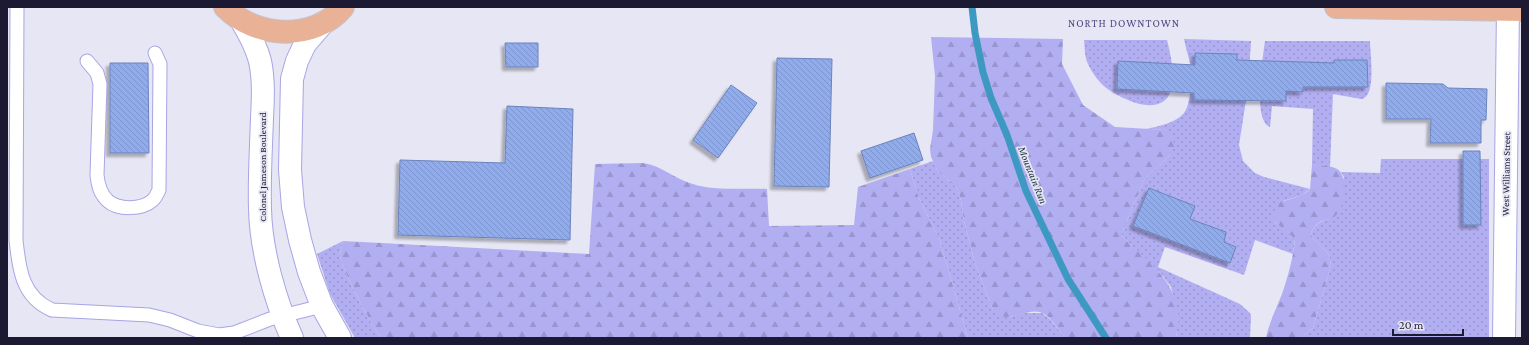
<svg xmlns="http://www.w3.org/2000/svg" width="1529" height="345" font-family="'Crimson Pro',serif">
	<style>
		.grass { fill: url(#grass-dots) }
		.forest { fill: url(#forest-firs) }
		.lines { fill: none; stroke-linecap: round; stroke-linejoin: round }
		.stream { stroke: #3e99c2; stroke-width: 7 }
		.building { fill: url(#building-back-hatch); stroke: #6b83bc; filter: url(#shadow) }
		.service-casing { stroke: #a8a5e4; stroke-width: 15 }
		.minor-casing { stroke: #a8a5e4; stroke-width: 24 }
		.secondary-casing { stroke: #a8a5e4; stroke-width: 24 }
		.primary-casing { stroke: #c4c3ca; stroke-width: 24 }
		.service { stroke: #fff; stroke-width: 13 }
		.minor { stroke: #fff; stroke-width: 22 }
		.secondary { stroke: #fff; stroke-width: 22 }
		.primary { stroke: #e9b195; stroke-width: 22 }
		.labels { text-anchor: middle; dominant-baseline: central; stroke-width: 3.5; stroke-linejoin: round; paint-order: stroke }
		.street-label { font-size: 10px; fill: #1c1a32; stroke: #e6e6f4 }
		.neighbourhood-label { font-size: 11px; letter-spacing: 1px; fill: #504b83; stroke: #e6e6f4 }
		.water-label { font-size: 11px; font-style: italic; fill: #223d48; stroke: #e6e6f4 }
	</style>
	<defs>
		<pattern id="grass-dots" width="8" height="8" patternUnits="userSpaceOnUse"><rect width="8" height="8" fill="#b2aef2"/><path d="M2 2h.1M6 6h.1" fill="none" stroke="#9895d0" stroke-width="1.8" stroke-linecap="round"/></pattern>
		<pattern id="forest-firs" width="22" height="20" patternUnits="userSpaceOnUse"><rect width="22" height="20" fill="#b2aef2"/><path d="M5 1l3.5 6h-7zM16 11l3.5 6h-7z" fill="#9895d0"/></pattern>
		<pattern id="building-back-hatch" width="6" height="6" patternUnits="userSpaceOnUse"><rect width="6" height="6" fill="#91acec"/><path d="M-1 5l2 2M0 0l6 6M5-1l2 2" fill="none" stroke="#7c93cb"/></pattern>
		<filter id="shadow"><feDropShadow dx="-3.5" dy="3.5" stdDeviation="1" flood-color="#0004"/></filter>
	</defs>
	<rect width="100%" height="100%" fill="#e6e6f4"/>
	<g class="grass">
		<path d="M1184,39L1251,41L1248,88L1239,145L1243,161L1255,173L1264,177L1310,189L1302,195L1283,201L1275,222L1292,235L1295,239L1293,254L1255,240L1244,275L1165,247L1158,267L1240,304L1250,313L1251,316L1250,338H1176L1178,316L1171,287L1162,275L1121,235L1144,180L1171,154L1168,130L1147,129C1158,126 1176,123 1184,113C1191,104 1192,78 1191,67C1189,58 1186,49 1184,39Z"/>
		<path d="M1084,40H1167C1171,55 1177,83 1168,97C1154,115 1123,99 1109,90C1100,84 1092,73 1088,64C1084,56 1085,47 1084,40Z"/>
		<path d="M1265,41H1370C1370,53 1377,97 1361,99L1333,94L1330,167L1312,165L1313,109L1272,106L1270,127C1252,120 1263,57 1265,41Z"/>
		<path d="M1381,159H1489V338H1301L1313,328L1331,265C1330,260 1329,254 1325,250C1320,243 1313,242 1311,233C1316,223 1320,221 1330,219L1344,177L1341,172L1380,173Z"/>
		<polygon points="933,161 938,171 957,188 961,201 964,221 975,263 993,310 1010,317 1024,313 1042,313 1051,320 1065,338 968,338 940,241 919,198 910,169"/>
		<path d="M343,241C342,246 340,251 340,256C342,269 373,329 382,338H355L330,294L317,254Z"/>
	</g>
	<g class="forest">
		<path d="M931,37L1063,39L1062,64L1083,105L1115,127L1168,130L1173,134L1174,147L1171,154L1144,180L1121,235C1144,258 1177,280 1178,316C1178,323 1177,331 1176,338H1065C1058,330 1053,319 1044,314C1027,304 1008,328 993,310L975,263L964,221L961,201L957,188L938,171L931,157L930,149L933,130L935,76Z"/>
		<path d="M643,163C663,166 674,179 693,184C713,191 745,188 767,189L769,226L854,225L858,187L910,169L919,198L940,241L968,338H382C373,329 342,269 340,256C340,251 342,246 343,241L589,254L595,164Z"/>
		<path d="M1312,165C1320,166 1330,165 1337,169C1348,175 1346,205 1337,214C1328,225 1320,214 1311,233C1313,242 1320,243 1325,250C1329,254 1330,260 1331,265L1313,328L1301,338H1266C1269,323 1276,309 1282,294C1288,277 1293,258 1295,240C1291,232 1273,224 1273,217C1273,213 1276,208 1277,204C1288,198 1302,198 1310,189Z"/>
	</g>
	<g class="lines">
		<polyline class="stream" points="972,7 975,33 983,72 991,98 1007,135 1026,191 1068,279 1106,338"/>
	</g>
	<g class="building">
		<polygon points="505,43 538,43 538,67 506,67"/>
		<polygon points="1195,53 1237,54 1237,60 1334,63 1334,60 1367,60 1368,87 1303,87 1303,92 1286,91 1286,101 1194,100 1194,93 1117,89 1118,61 1195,65"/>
		<polygon points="777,58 832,59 829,187 774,186"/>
		<polygon points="110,63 148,63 149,153 110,153"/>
		<polygon points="1386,83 1443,84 1448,88 1487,89 1486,120 1481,120 1481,143 1430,143 1431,119 1386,119"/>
		<polygon points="731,85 757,103 718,158 693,140"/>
		<polygon points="507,106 573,109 570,240 398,235 400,160 505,163"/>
		<polygon points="914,133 923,160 870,178 861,151"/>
		<polygon points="1463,151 1480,151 1481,225 1463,225"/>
		<polygon points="1149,188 1195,206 1190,219 1226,232 1224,242 1236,247 1230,263 1133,226"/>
	</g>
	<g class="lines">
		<defs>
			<g id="service">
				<path d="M17,7L16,240C19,269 22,297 52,310L149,315L170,320L198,331L219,335L234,333L270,319L322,306"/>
				<path d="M87,61L97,73L100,84L97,175C98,185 100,194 108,201C118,210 142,210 153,200C156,197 157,194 159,190L160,64L155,53"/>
			</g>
			<polyline id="minor" points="1504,338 1508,7"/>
			<g id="secondary">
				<path d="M241,20C249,33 256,46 260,61C264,80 263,99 262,118C261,149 259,179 260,209C261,251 275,300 292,338"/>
				<polyline points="323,23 305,44 297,61 292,79 290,170 293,207 300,240 309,272 322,306 340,338"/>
			</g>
			<g id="primary">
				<path d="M225,7C255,38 314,42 343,7"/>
				<polyline points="1336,7 1522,10"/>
			</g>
		</defs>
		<use href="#service" class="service-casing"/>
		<use href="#minor" class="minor-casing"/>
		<use href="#secondary" class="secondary-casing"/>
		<use href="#primary" class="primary-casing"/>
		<use href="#service" class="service"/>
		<use href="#minor" class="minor"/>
		<use href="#secondary" class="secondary"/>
		<use href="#primary" class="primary"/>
	</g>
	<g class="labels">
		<g class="street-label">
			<text transform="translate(262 167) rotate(-90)">Colonel Jameson Boulevard</text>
			<text transform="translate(1506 174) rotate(-89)">West Williams Street</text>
		</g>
		<g class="neighbourhood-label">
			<text x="1124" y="23">NORTH DOWNTOWN</text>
		</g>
		<g class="water-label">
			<text transform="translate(1033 175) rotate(68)">Mountain Run</text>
		</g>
	</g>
	<rect width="1529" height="345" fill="none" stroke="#1c1a32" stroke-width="16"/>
	<path d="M1393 329v6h70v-6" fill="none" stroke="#1c1a32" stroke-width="2"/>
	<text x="1399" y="329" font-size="12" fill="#1c1a32" stroke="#e6e6f4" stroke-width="3" paint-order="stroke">20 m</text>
</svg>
